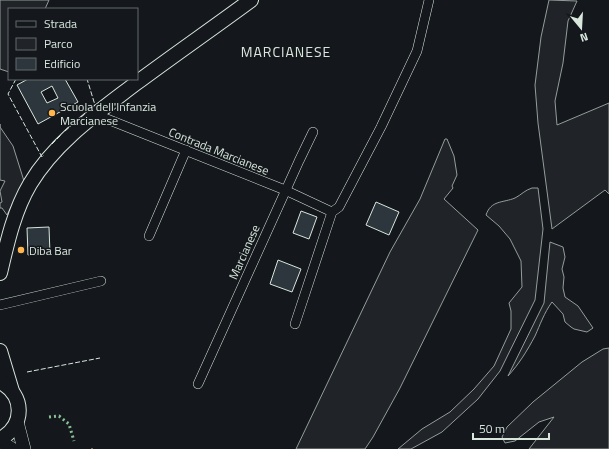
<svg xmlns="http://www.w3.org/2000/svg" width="609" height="449" font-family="'Titillium Web',sans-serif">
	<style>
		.green { fill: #202428; stroke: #939e99 }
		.building { fill: #2c363c; stroke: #d8e6dc; fill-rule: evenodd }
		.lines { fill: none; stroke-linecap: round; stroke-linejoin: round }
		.street-casing { stroke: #d8e6dc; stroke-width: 10 }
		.secondary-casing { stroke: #d8e6dc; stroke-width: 14 }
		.primary-casing { stroke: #d8e6dc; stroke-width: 16 }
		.street { stroke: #14181c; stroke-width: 9 }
		.secondary { stroke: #14181c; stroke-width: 13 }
		.primary { stroke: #14181c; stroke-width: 14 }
		.hedge { stroke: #8ac095; stroke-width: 3; stroke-dasharray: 2 3; stroke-linecap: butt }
		.fence { stroke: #d8e6dc; stroke-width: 1; stroke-dasharray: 5 2; stroke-linecap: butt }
		.power { stroke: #ffb74d; stroke-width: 1; stroke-dasharray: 14 3 2 3; stroke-linecap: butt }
		.poi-dot { fill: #ffb74d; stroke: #14181c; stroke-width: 1.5 }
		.labels { text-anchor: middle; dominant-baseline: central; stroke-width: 3; stroke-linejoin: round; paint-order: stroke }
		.poi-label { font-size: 12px; fill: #d8e6dc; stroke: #14181c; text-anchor: start }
		.street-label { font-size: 12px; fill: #d8e6dc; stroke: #14181c }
		.quarter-label { font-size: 14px; letter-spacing: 1px; fill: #d8e6dc; stroke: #14181c }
	</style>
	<rect width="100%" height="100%" fill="#14181c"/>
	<g class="green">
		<polygon points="0,0 49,0 45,9 9,9 9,72 0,69"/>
		<polygon points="549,0 577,1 568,21 563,63 555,101 557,125 609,103 609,194 605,190 552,229 538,123 535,85 541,37"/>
		<polygon points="0,124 0,127 13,146 24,181 7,215 2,208 0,208 0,203 2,202 0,191 5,181 0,180"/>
		<polygon points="445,139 447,139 454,156 457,175 452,186 453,188 444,199 478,230 400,388 373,437 365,449 296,449 390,252 420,199"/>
		<path d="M532,188H538L543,229L535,300L500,371L478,399L442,432L411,449H398L422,429L450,412L474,389L494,366L511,329V311L509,303L522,287L521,261L510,239L499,226L486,215C491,200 503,203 515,198C521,195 525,190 532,188Z"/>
		<path d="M550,242L563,247L565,257L562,269L564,277L563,288L565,297L578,306L593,328L587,332L574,329L571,327L565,322L563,314L552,302C544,313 540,325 535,336C527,351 519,364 508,376L544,303Z"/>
		<polygon points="609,348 609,449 529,449 554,417 539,422 515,441 505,443 502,437 507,427 533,402 582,362 603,349"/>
	</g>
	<g class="building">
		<path d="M28,79H65L78,102L38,124L17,85ZM52,86L58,98L47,103L41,92Z"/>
		<polygon points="376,202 399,212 389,235 366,225"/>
		<polygon points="301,211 317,217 309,239 293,233"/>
		<polygon points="49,227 50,254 28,255 27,228"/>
		<polygon points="278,260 301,269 292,292 270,284"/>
	</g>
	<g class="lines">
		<defs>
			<g id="street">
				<polyline points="98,112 102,117 285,190 332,212"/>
				<polyline points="149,236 186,150"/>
				<polyline points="0,305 101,281"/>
				<polyline points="295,324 332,212 339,207 381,127 417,51 429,0"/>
				<polyline points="198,384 299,161 313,132"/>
			</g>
			<g id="secondary">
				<polyline points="17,422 24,449"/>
				<polyline points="0,441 12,449"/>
			</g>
			<g id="primary">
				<path d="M0,273C7,243 14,211 30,184C55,142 97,113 135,84C174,55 213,28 251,0"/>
				<polyline points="0,351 12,391"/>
				<path d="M0,382C25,395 25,426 0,439"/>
			</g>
		</defs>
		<use href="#street" class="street-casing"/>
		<use href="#secondary" class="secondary-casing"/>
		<use href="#primary" class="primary-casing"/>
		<use href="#street" class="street"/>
		<use href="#secondary" class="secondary"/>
		<use href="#primary" class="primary"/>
		<polyline class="hedge" points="49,417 59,416 69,424 74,441"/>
		<g class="fence">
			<polyline points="16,79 8,94 42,157 44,155"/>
			<polyline points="65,131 95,105 87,79"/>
			<polyline points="52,144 61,135"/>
			<polyline points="27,372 100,358"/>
		</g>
		<polyline class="power" points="92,448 92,449"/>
	</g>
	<g class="poi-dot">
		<circle cx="52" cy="113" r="4"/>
		<circle cx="21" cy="250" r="4"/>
	</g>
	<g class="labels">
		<g class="poi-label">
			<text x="60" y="106">Scuola dell'Infanzia<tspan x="60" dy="14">Marcianese</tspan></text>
			<text x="29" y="250">Diba Bar</text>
		</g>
		<g class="street-label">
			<text transform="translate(219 151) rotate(22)">Contrada Marcianese</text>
			<text transform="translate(244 252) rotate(-66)">Marcianese</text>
		</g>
		<g class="quarter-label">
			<text x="286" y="51">MARCIANESE</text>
		</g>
	</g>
	<rect x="8" y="8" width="130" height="72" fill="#14181c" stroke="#626a69"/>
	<rect x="16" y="21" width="20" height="6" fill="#14181c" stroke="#626a69"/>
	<text x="44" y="28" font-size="12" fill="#d8e6dc">Strada</text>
	<rect x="16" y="38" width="20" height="12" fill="#202428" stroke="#626a69"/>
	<text x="44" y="48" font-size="12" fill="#d8e6dc">Parco</text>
	<rect x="16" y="58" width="20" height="12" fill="#2c363c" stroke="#626a69"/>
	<text x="44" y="68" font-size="12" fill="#d8e6dc">Edificio</text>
	<g transform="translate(581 28) rotate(162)" stroke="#14181c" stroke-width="3" paint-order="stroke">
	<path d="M0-3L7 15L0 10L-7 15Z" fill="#d8e6dc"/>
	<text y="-6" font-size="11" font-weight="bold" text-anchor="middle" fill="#d8e6dc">N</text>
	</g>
	<path d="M473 433v6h76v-6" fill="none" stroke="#d8e6dc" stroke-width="2"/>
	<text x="479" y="433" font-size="12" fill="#d8e6dc" stroke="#14181c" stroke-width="3" paint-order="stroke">50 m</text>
</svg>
